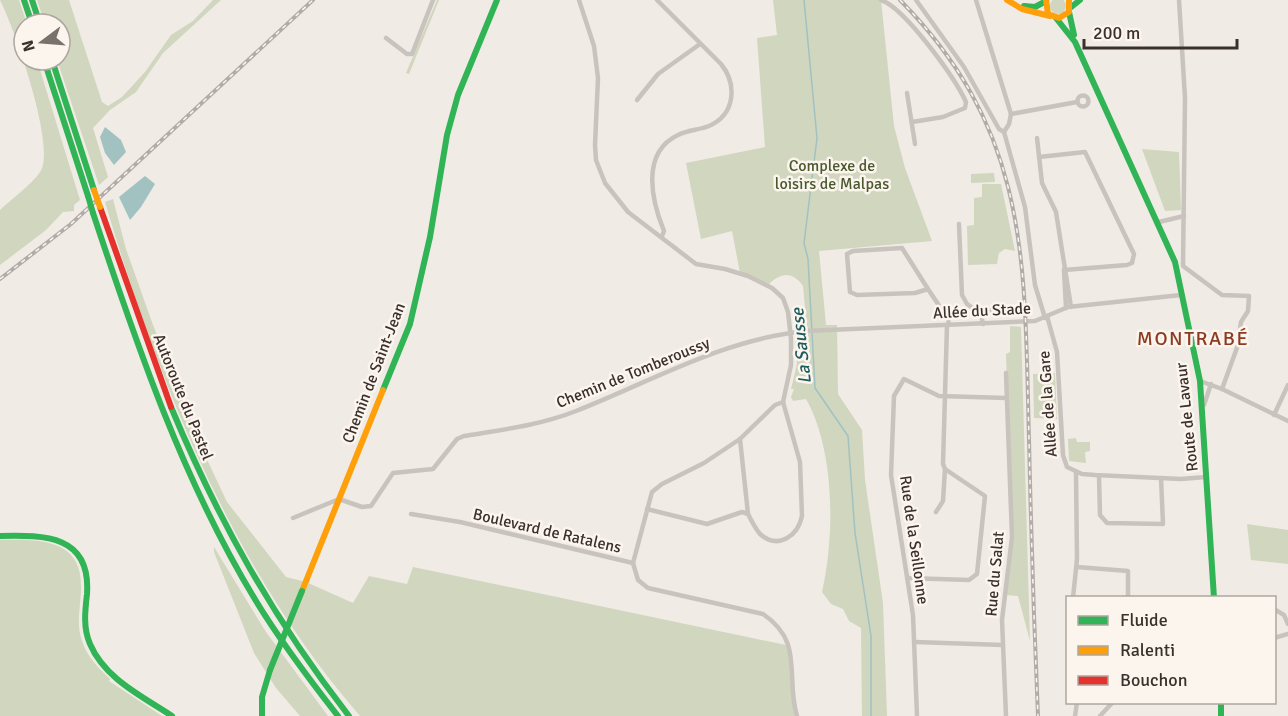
<svg xmlns="http://www.w3.org/2000/svg" width="1288" height="716" font-family="Signika,sans-serif">
	<style>
		.green { fill: #d1d6bf }
		.water { fill: #a1c2c1 }
		.lines { fill: none; stroke-linecap: round; stroke-linejoin: round }
		.stream { stroke: #a1c2c1; stroke-width: 1.5 }
		.street { stroke: #c9c3be; stroke-width: 4.5 }
		.fast { stroke: #30b455; stroke-width: 6 }
		.slow { stroke: #ff9f0a; stroke-width: 6 }
		.jam { stroke: #e5322d; stroke-width: 6 }
		.rail-casing { stroke: #b1aca8; stroke-width: 4 }
		.rail { stroke: #fbf5ee; stroke-width: 1.5; stroke-dasharray: 4.5; stroke-linecap: butt }
		.fast-bridge { stroke: #30b455; stroke-width: 6 }
		.slow-bridge { stroke: #ff9f0a; stroke-width: 6 }
		.labels { text-anchor: middle; dominant-baseline: central; stroke-width: 5; stroke-linejoin: round; paint-order: stroke }
		.park-label { font-size: 16px; fill: #4a5a2e; stroke: #fbf5ee }
		.street-label { font-size: 16px; fill: #3b302b; stroke: #fbf5ee }
		.water-label { font-size: 18px; font-style: italic; fill: #1f5a5e; stroke: #fbf5ee }
		.quarter-label { font-size: 20px; letter-spacing: 1.5px; fill: #8c3b22; stroke: #fbf5ee }
	</style>
	<rect width="100%" height="100%" fill="#f0ebe5"/>
	<g class="green">
		<circle cx="1058" cy="6" r="8"/>
		<path d="M0,0H19L27,24H24V60H37L80,200L74,205V211L63,212L46,230L0,265V210C9,201 39,179 42,168C53,138 15,30 0,0Z"/>
		<polygon points="37,0 69,0 102,102 108,106 122,97 145,72 171,35 193,21 213,0 221,0 163,53 136,92 110,110 93,128 108,177 99,185 57,60 60,60 60,24 45,24"/>
		<polygon points="437,0 439,0 409,74 406,73"/>
		<path d="M773,0H881L894,126L905,168L932,241L819,251L826,325H837L838,394L862,430L865,480L883,603L887,716H862L861,628L849,621L843,609L831,604L822,592C835,536 835,450 806,399L793,401L791,397L794,389H791L797,364L795,339L804,334L808,342L803,286C792,270 780,273 768,285L740,273L732,231L701,239L686,163L765,147L757,38L777,35Z"/>
		<polygon points="1142,149 1179,152 1181,210 1165,211"/>
		<polygon points="994,173 995,182 971,183 971,174"/>
		<polygon points="982,184 1001,184 1015,251 1005,249 999,253 997,264 968,265 967,226 974,225 974,198 982,197"/>
		<path d="M113,199L126,249L153,325L203,451L227,502L286,577L306,582L353,603L369,576L407,584L413,567L786,645L790,646L797,716H360C234,571 159,385 105,202Z"/>
		<polygon points="1010,326 1021,327 1030,641 1018,596 1006,595 1012,547 1006,354 1010,352"/>
		<polygon points="1055,373 1057,419 1034,418 1033,374"/>
		<polygon points="1076,438 1077,442 1090,442 1090,451 1085,452 1086,463 1069,461 1068,439"/>
		<polygon points="1247,524 1288,530 1288,564 1251,560"/>
		<path d="M0,540C37,539 83,538 81,588C81,603 77,618 80,634C84,653 96,666 110,679L109,681L162,716H0Z"/>
		<polygon points="214,547 266,632 328,716 300,716 276,688 254,653 214,552"/>
	</g>
	<g class="water">
		<polygon points="105,127 121,140 126,152 114,165 105,153 100,137"/>
		<polygon points="145,176 155,184 141,207 130,220 119,197"/>
	</g>
	<g class="lines">
		<polyline class="stream" points="804,0 817,138 804,243 808,259 815,388 848,436 855,533 871,636 871,716"/>
		<g class="street">
			<polyline points="579,0 594,46 598,78 595,145 596,160 605,183 628,212 696,264 725,269 748,276 772,288 783,298 788,312 791,339 791,365 783,402"/>
			<path d="M657,0L721,64C737,84 736,114 709,126C699,130 687,130 678,135C640,153 652,202 664,231L662,236"/>
			<path d="M881,0C905,8 955,78 966,102L965,108L943,117L912,122"/>
			<polyline points="916,0 964,67 999,129 1004,132 1025,207 1035,285 1045,318"/>
			<polyline points="976,0 1011,114 1009,124 1004,132"/>
			<polyline points="1179,0 1185,98 1183,266 1222,295 1249,296 1248,311 1241,322 1238,345 1222,389"/>
			<polyline points="386,38 407,54 412,54 433,0"/>
			<polyline points="907,93 915,144"/>
			<circle cx="1083" cy="101" r="5.5"/>
			<polyline points="637,100 658,74 700,44"/>
			<polyline points="1011,114 1077,102"/>
			<polyline points="1037,138 1042,183 1056,212 1071,307"/>
			<polyline points="1039,157 1085,152 1134,254 1132,263 1127,265 1064,270"/>
			<polyline points="1159,222 1184,216"/>
			<polyline points="959,224 962,295 967,304 981,314 983,324"/>
			<polyline points="1064,270 1066,308"/>
			<polyline points="928,289 902,248 853,251 847,254 850,292 857,295 915,293 928,289 948,319 949,325"/>
			<polyline points="978,311 1002,309"/>
			<polyline points="1047,316 1057,352 1063,455 1067,467 1082,474 1095,475 1181,479 1206,477"/>
			<polyline points="1200,381 1222,389 1288,421"/>
			<polyline points="1204,405 1211,384"/>
			<polyline points="1274,415 1288,385"/>
			<polyline points="740,439 748,514"/>
			<polyline points="1099,476 1100,515 1107,523 1163,524 1161,478"/>
			<path d="M647,509L707,524L742,512L748,514C751,520 755,528 760,534C778,550 798,536 802,516L800,462L783,402"/>
			<polyline points="936,512 943,501 945,469"/>
			<path d="M411,514L460,522L633,563L638,580L648,588L763,614C805,642 785,677 797,716"/>
			<path d="M293,518L339,499L362,507L371,506L393,473L433,469L457,439L464,436C501,430 541,425 576,411C652,381 724,339 806,331L1035,321L1068,307L1181,295"/>
			<polyline points="633,563 652,492 662,484 704,463 740,439 775,405 783,402"/>
			<polyline points="1077,567 1128,571 1128,598"/>
			<polyline points="907,578 969,580 977,574 985,496 945,469 943,464 947,325"/>
			<polyline points="1073,598 1077,559 1076,472"/>
			<polyline points="1274,609 1284,615 1288,624"/>
			<polyline points="1274,638 1288,634"/>
			<polyline points="915,642 1003,645"/>
			<polyline points="917,716 913,615 891,475 894,396 904,379 939,396 1007,398"/>
			<polyline points="1006,716 1002,620 1012,537 1006,373"/>
			<polyline points="1075,716 1077,702"/>
			<polyline points="1100,716 1113,702"/>
		</g>
		<g class="fast">
			<polyline points="24,0 32,24"/>
			<polyline points="32,0 40,24"/>
			<polyline points="1024,6 1035,7 1046,1"/>
			<polyline points="1070,8 1080,0"/>
			<polyline points="1069,12 1074,35"/>
			<polyline points="1056,18 1075,42 1175,262 1200,381 1214,598"/>
			<polyline points="44,60 88,196"/>
			<polyline points="52,60 94,190"/>
			<path d="M93,213C137,346 183,481 256,601C281,642 309,679 338,716"/>
			<polyline points="383,390 410,324 430,237 447,135 458,95 497,0"/>
			<path d="M171,407C219,522 273,618 349,716"/>
			<path d="M0,536C45,535 91,535 87,594C85,611 83,628 90,644C105,679 142,696 172,716"/>
			<polyline points="1221,702 1221,716"/>
			<polyline points="262,716 262,697 270,670"/>
		</g>
		<g class="slow">
			<polyline points="1007,0 1022,9 1050,16"/>
			<polyline points="1046,0 1048,14 1059,18 1069,12 1069,0"/>
			<polyline points="302,591 383,390"/>
		</g>
		<polyline class="jam" points="100,207 171,407"/>
		<defs>
			<g id="rail">
				<path d="M900,0C1032,134 1024,265 1029,439C1031,531 1034,624 1038,716"/>
				<polyline points="0,279 71,224 313,0"/>
			</g>
		</defs>
		<use href="#rail" class="rail-casing"/>
		<use href="#rail" class="rail"/>
		<g class="fast-bridge">
			<polyline points="88,196 93,213"/>
			<polyline points="270,670 302,591"/>
		</g>
		<polyline class="slow-bridge" points="94,190 100,207"/>
	</g>
	<g class="labels">
		<g class="park-label">
			<text x="832" y="166">Complexe de<tspan x="832" dy="18">loisirs de Malpas</tspan></text>
		</g>
		<g class="street-label">
			<text transform="translate(982 311) rotate(-3)">Allée du Stade</text>
			<text transform="translate(374 373) rotate(-69)">Chemin de Saint-Jean</text>
			<text transform="translate(633 373) rotate(-22)">Chemin de Tomberoussy</text>
			<text transform="translate(183 397) rotate(68)">Autoroute du Pastel</text>
			<text transform="translate(1048 404) rotate(-94)">Allée de la Gare</text>
			<text transform="translate(1187 417) rotate(-96)">Route de Lavaur</text>
			<text transform="translate(547 531) rotate(13)">Boulevard de Ratalens</text>
			<text transform="translate(914 540) rotate(82)">Rue de la Seillonne</text>
			<text transform="translate(995 574) rotate(-85)">Rue du Salat</text>
		</g>
		<g class="water-label">
			<text transform="translate(801 346) rotate(-96)">La Sausse</text>
		</g>
		<g class="quarter-label">
			<text x="1193" y="338">MONTRABÉ</text>
		</g>
	</g>
	<rect x="1066" y="596" width="210" height="108" fill="#fbf5ee" stroke="#aea6a0" stroke-width="1.5"/>
	<rect x="1078" y="616" width="30" height="9" fill="#30b455" stroke="#aea6a0" stroke-width="1.5"/>
	<text x="1120" y="626" font-size="18" fill="#3b302b">Fluide</text>
	<rect x="1078" y="646" width="30" height="9" fill="#ff9f0a" stroke="#aea6a0" stroke-width="1.5"/>
	<text x="1120" y="656" font-size="18" fill="#3b302b">Ralenti</text>
	<rect x="1078" y="676" width="30" height="9" fill="#e5322d" stroke="#aea6a0" stroke-width="1.5"/>
	<text x="1120" y="686" font-size="18" fill="#3b302b">Bouchon</text>
	<g transform="translate(42 42) rotate(254)"><circle r="28" fill="#fbf5ee" stroke="#aea6a0" stroke-width="1.5"/>
	<path d="M0-4.5L10 22L0 15L-10 22Z" fill="#7a716c"/>
	<text y="-9" font-size="16" font-weight="bold" text-anchor="middle" fill="#3b302b">N</text>
	</g>
	<path d="M1084 39v9h153v-9" fill="none" stroke="#3b302b" stroke-width="3"/>
	<text x="1093" y="39" font-size="18" fill="#3b302b" stroke="#fbf5ee" stroke-width="4.5" paint-order="stroke">200 m</text>
</svg>
